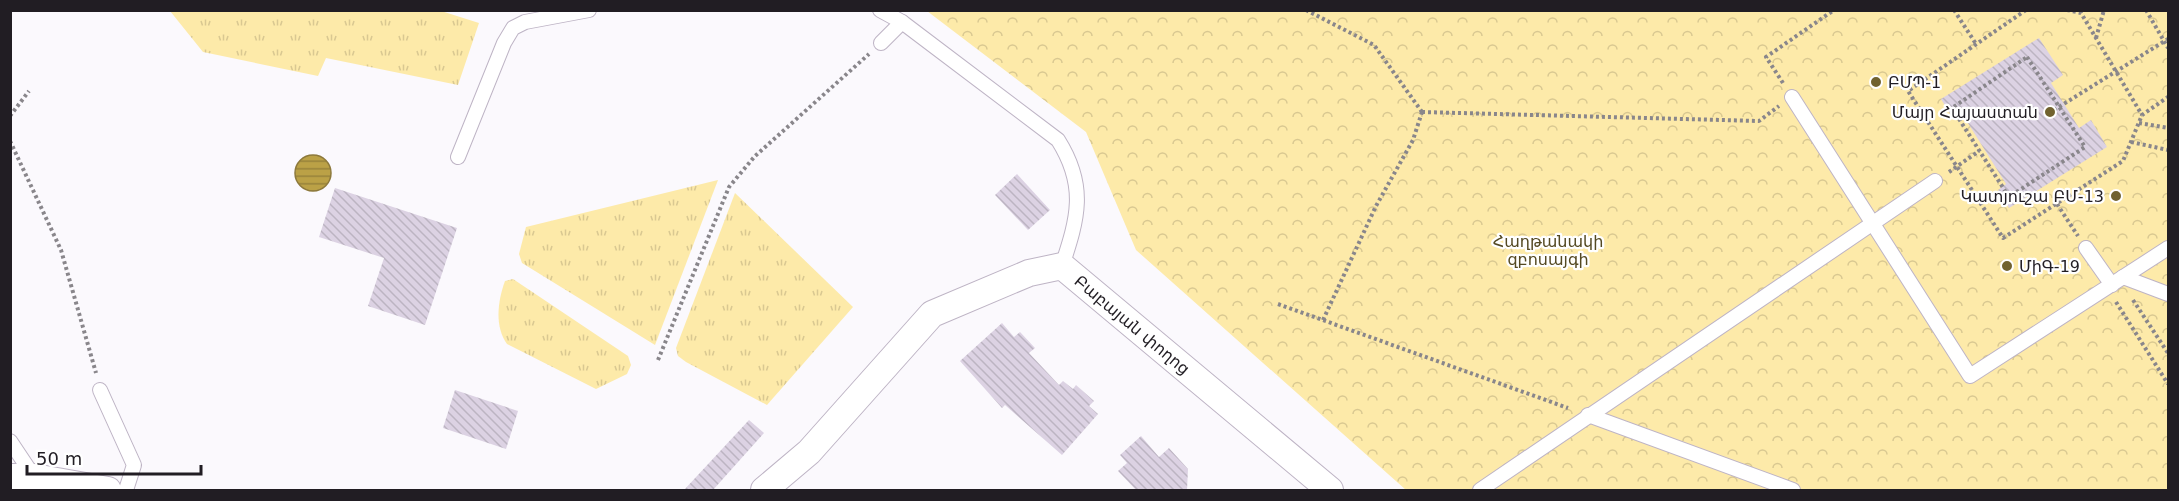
<svg xmlns="http://www.w3.org/2000/svg" width="2179" height="501" font-family="'DejaVu Sans','Noto Sans Armenian',sans-serif">
	<style>
		.grass { fill: url(#grass-tufts) }
		.park { fill: url(#park-crowns) }
		.water { fill: url(#water-rules); stroke: #8d793c; stroke-width: 1.5 }
		.building { fill: url(#building-back-hatch) }
		.lines { fill: none; stroke-linecap: round; stroke-linejoin: round }
		.lane-casing { stroke: #beb4c5; stroke-width: 16 }
		.street-casing { stroke: #beb4c5; stroke-width: 28 }
		.path { stroke: #89868b; stroke-width: 4; stroke-dasharray: 3 3; stroke-linecap: butt }
		.lane { stroke: #fff; stroke-width: 14 }
		.street { stroke: #fff; stroke-width: 26 }
		.poi-dot { fill: #71622f; stroke: #fff; stroke-width: 2 }
		.labels { text-anchor: middle; dominant-baseline: central; stroke-width: 4.5; stroke-linejoin: round; paint-order: stroke }
		.poi-label { font-size: 16px; fill: #211d23; stroke: #fff; text-anchor: start }
		.park-label { font-size: 16px; fill: #544922; stroke: #fff }
		.street-label { font-size: 16px; fill: #211d23; stroke: #fff }
	</style>
	<defs>
		<pattern id="grass-tufts" width="24" height="20" patternUnits="userSpaceOnUse" patternTransform="scale(1.5)"><rect width="24" height="20" fill="#fdeaa9"/><path d="M3 7l-1-3M5 7V3M7 7l1-3M15 17l-1-3M17 17v-4M19 17l1-3" fill="none" stroke="#d9c891"/></pattern>
		<pattern id="park-crowns" width="20" height="18" patternUnits="userSpaceOnUse" patternTransform="scale(1.5)"><rect width="20" height="18" fill="#fdeaa9"/><path d="M2 6a3 3 0 1 1 6 0M12 15a3 3 0 1 1 6 0" fill="none" stroke="#d9c891"/></pattern>
		<pattern id="water-rules" width="6" height="5" patternUnits="userSpaceOnUse" patternTransform="scale(1.5)"><rect width="6" height="5" fill="#bba146"/><path d="M0 2.5h6" fill="none" stroke="#98833a"/></pattern>
		<pattern id="building-back-hatch" width="6" height="6" patternUnits="userSpaceOnUse" patternTransform="scale(1.5)"><rect width="6" height="6" fill="#dcd2e3"/><path d="M-1 5l2 2M0 0l6 6M5-1l2 2" fill="none" stroke="#bcb4c2"/></pattern>
	</defs>
	<rect width="100%" height="100%" fill="#fbf9fd"/>
	<g class="grass">
		<polygon points="438,10 479,23 458,85 326,58 318,76 203,52 170,11"/>
		<polygon points="718,180 655,345 522,263 519,254 526,227"/>
		<polygon points="735,193 853,307 767,405 686,362 678,356 676,348"/>
		<path d="M513,279L628,356L631,365L627,374L596,389L507,344C494,326 498,300 505,281Z"/>
	</g>
	<polygon class="park" points="927,11 2168,11 2168,490 1406,490 1136,250 1086,132"/>
	<circle class="water" cx="313" cy="173" r="18"/>
	<g class="building">
		<polygon points="2039,38 2063,75 2051,83 2079,128 2091,120 2107,147 2009,208 1998,190 2006,184 1961,112 1952,117 1941,99"/>
		<polygon points="1017,174 1050,210 1028,230 995,195"/>
		<polygon points="335,188 457,228 425,325 368,306 384,258 319,237"/>
		<polygon points="1002,323 1014,337 1020,332 1035,348 1029,353 1059,385 1063,381 1073,389 1076,385 1094,401 1089,406 1098,414 1062,455 1005,405 1002,408 960,361"/>
		<polygon points="455,390 518,411 506,449 443,428"/>
		<polygon points="749,420 764,433 713,490 684,490"/>
		<polygon points="1141,436 1159,457 1169,448 1188,469 1187,490 1136,490 1118,471 1127,463 1120,455"/>
	</g>
	<g class="lines">
		<defs>
			<g id="lane">
				<path d="M880,10L902,22L1058,140C1087,186 1078,218 1062,266"/>
				<polyline points="881,43 902,22"/>
				<polyline points="1792,97 1970,376 2168,248"/>
				<polyline points="458,157 504,43 513,28 525,22 589,10"/>
				<polyline points="2086,248 2112,285"/>
				<polyline points="2123,277 2168,294"/>
				<polyline points="100,390 134,465 126,490"/>
				<polyline points="1588,415 1793,490"/>
				<polyline points="10,441 34,477"/>
				<polyline points="1480,490 1935,181"/>
			</g>
			<g id="street">
				<polyline points="10,477 34,477 108,490"/>
				<polyline points="764,490 809,452 932,314 1029,273 1062,266 1330,490"/>
			</g>
		</defs>
		<use href="#lane" class="lane-casing"/>
		<use href="#street" class="street-casing"/>
		<g class="path">
			<polyline points="1306,10 1374,45 1422,112"/>
			<polyline points="1954,10 1976,44"/>
			<polyline points="2026,10 1908,91 2003,238 2123,161 2142,115 2168,97"/>
			<polyline points="2067,10 2081,13 2142,115"/>
			<polyline points="2146,10 2168,48"/>
			<polyline points="2096,38 2104,10"/>
			<polygon points="2027,57 2085,147 2009,197 1952,108"/>
			<polyline points="1783,83 1766,57 1834,10"/>
			<polyline points="2054,110 2168,39"/>
			<polyline points="1422,112 1759,121 1779,106"/>
			<polyline points="10,116 29,91"/>
			<polyline points="2139,123 2168,128"/>
			<polyline points="10,141 61,250 96,373"/>
			<polyline points="2131,142 2168,150"/>
			<polyline points="1949,172 1979,151"/>
			<polyline points="2057,204 2078,236"/>
			<polyline points="2133,300 2168,353"/>
			<polyline points="2116,302 2168,384"/>
			<polyline points="1278,304 1568,408"/>
			<polyline points="1323,320 1376,206 1413,140 1422,112"/>
			<polyline points="658,360 729,187 755,156 869,54"/>
		</g>
		<use href="#lane" class="lane"/>
		<use href="#street" class="street"/>
	</g>
	<g class="poi-dot">
		<circle cx="1876" cy="82" r="6"/>
		<circle cx="2050" cy="112" r="6"/>
		<circle cx="2116" cy="196" r="6"/>
		<circle cx="2007" cy="266" r="6"/>
	</g>
	<g class="labels">
		<g class="poi-label">
			<text x="1888" y="82">ԲՄՊ-1</text>
			<text x="2038" y="112" text-anchor="end">Մայր Հայաստան</text>
			<text x="2104" y="196" text-anchor="end">Կատյուշա ԲՄ-13</text>
			<text x="2019" y="266">ՄիԳ-19</text>
		</g>
		<g class="park-label">
			<text x="1548" y="241">Հաղթանակի<tspan x="1548" dy="18">զբոսայգի</tspan></text>
		</g>
		<g class="street-label">
			<text transform="translate(1132 325) rotate(40)">Բաբայան փողոց</text>
		</g>
	</g>
	<rect width="2179" height="501" fill="none" stroke="#211d23" stroke-width="24"/>
	<path d="M27 465v9h174v-9" fill="none" stroke="#211d23" stroke-width="3"/>
	<text x="36" y="465" font-size="18" fill="#211d23" stroke="#ffffff" stroke-width="4.5" paint-order="stroke">50 m</text>
</svg>
